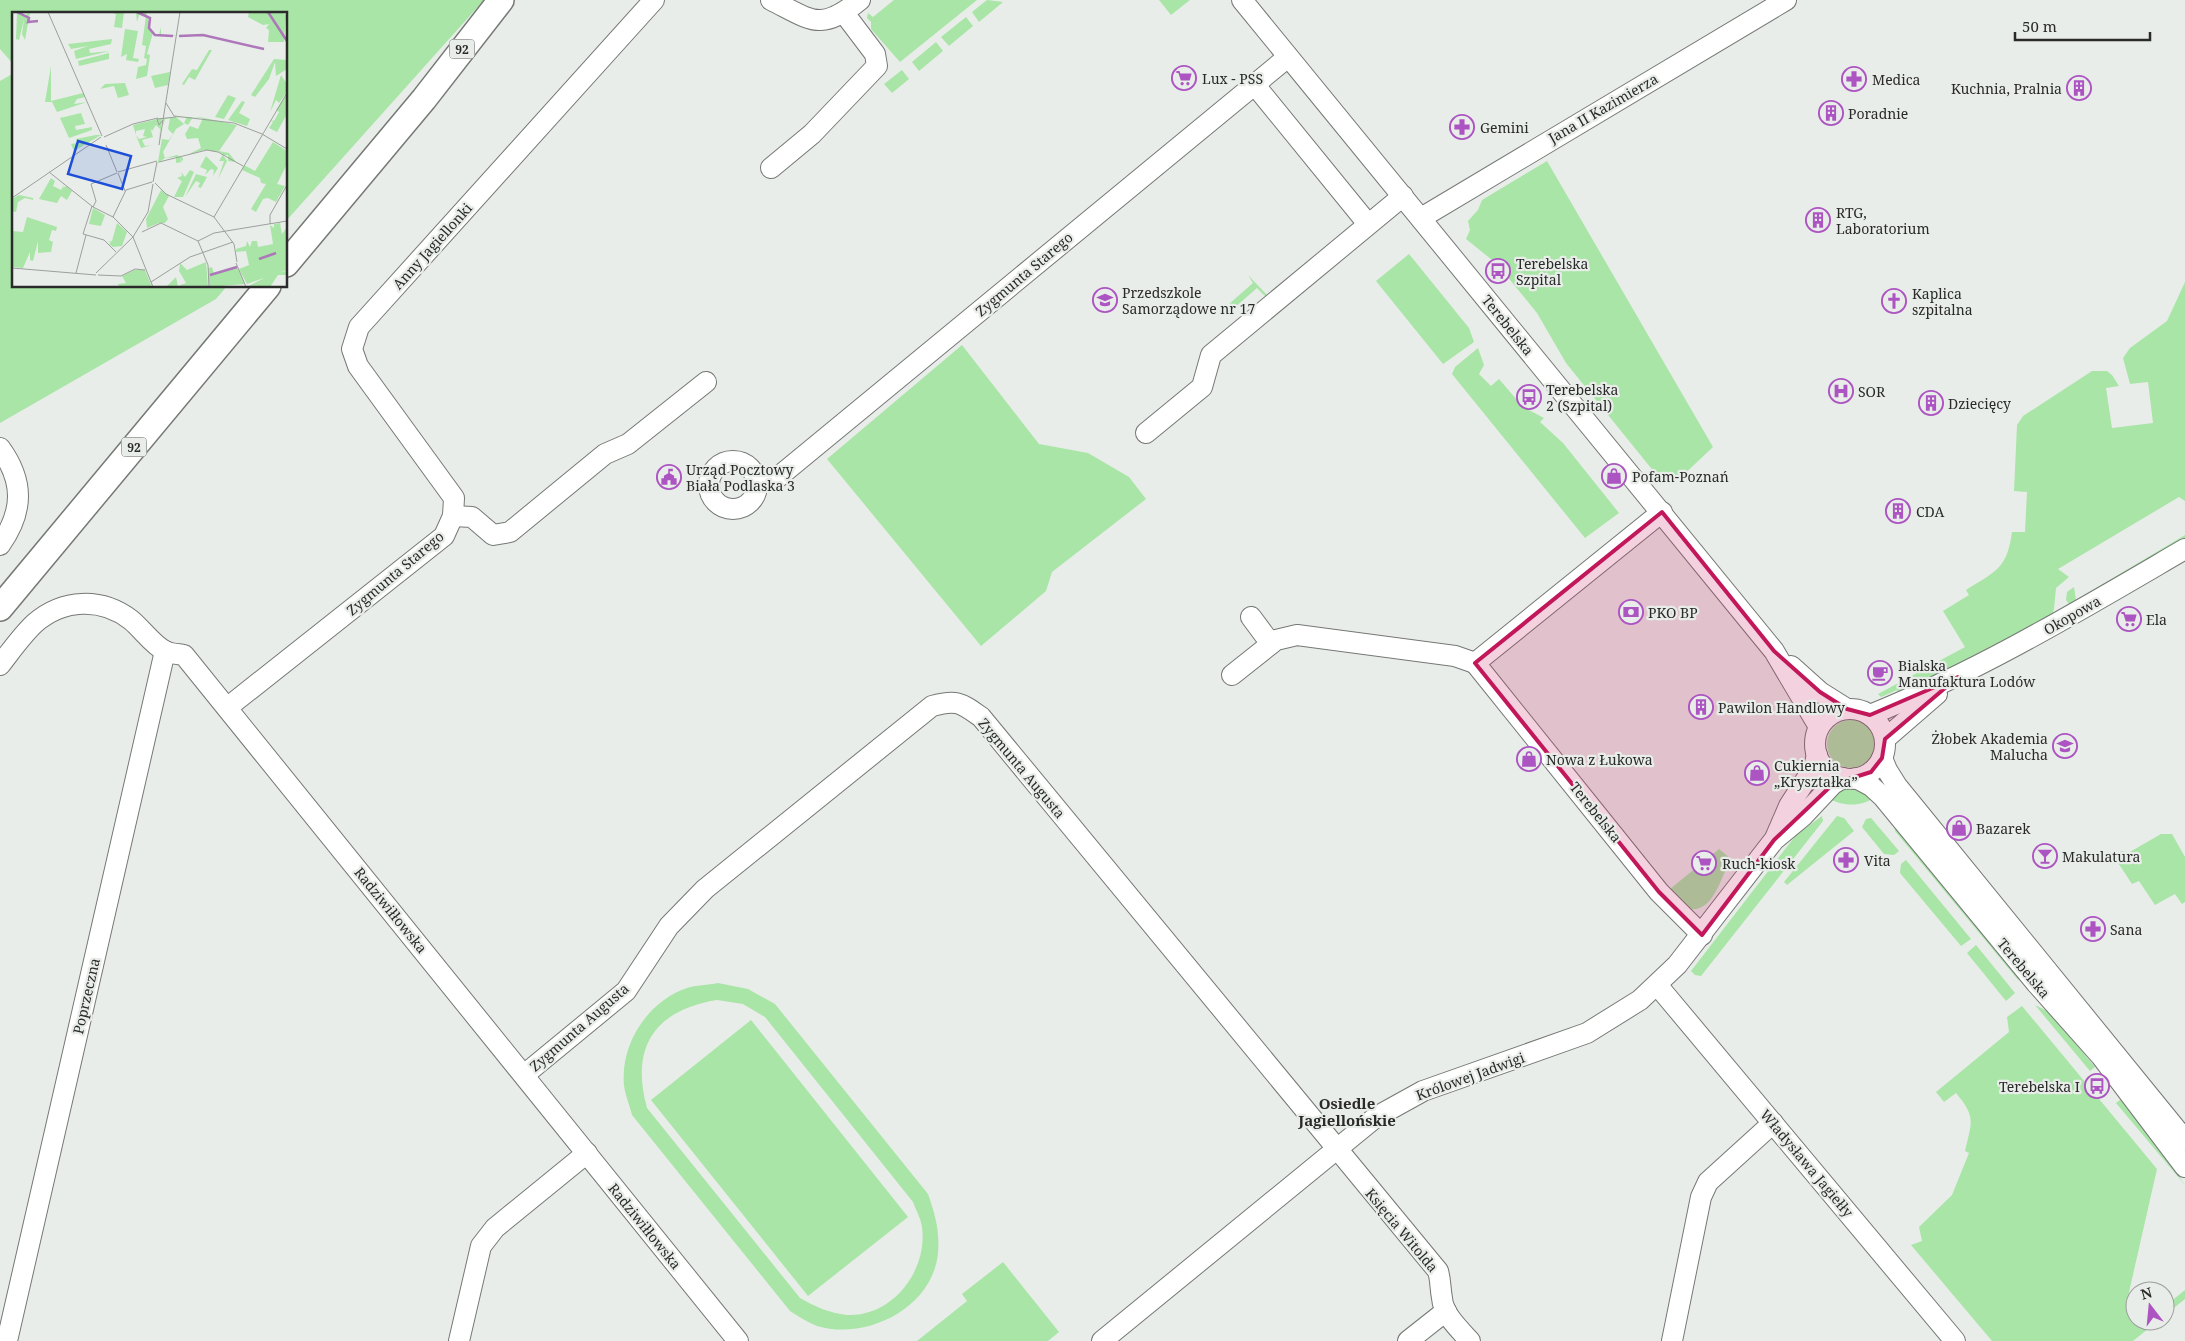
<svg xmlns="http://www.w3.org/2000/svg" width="2185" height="1341" font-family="'Noto Serif',serif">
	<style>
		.green { fill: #a8e5a6; fill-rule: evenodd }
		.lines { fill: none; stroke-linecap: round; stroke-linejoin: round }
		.minor-casing { stroke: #757875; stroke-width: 22 }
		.major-casing { stroke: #757875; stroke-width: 28 }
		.minor { stroke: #fff; stroke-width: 20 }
		.major { stroke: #fff; stroke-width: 25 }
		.marked { fill: #c2185b; fill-opacity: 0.2; stroke: #c2185b; stroke-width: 4; stroke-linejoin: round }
		.labels { text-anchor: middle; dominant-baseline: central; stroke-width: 4.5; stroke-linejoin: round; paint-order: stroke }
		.shield { fill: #e9ede9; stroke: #636463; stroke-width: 1 }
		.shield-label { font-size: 12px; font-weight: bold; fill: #292a29 }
		.poi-label { font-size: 14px; fill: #292a29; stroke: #e9ede9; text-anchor: start }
		.street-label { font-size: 14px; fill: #292a29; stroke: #e9ede9 }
		.neighbourhood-label { font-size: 15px; font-weight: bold; fill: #292a29; stroke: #e9ede9 }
		.inset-river { fill: none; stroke: #ad77ba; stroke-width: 2.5 }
		.inset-road { fill: none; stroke: #9c9f9c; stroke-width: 1 }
		.view { fill: #1d4ed8; fill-opacity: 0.15; stroke: #1d4ed8; stroke-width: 2.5 }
		.inset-edge { fill: none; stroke: #292a29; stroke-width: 2.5 }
	</style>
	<rect width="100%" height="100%" fill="#e9ede9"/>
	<g class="green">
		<polygon points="0,0 484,0 286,221 286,14 14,14 14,65 0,49"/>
		<polygon points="894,0 977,0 900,62 871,29 871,22 867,18 868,13 873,17"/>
		<polygon points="987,0 1003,2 979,22 972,12"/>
		<polygon points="1159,0 1190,0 1171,15"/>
		<polygon points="966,17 973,26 949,46 941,37"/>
		<polygon points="936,42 943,51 919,71 912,62"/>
		<polygon points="902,70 909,79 892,93 884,84"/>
		<polygon points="14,73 14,286 227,286 216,299 0,423 0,81"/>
		<polygon points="1547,161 1713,447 1678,480 1659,478 1566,363 1537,313 1497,264 1466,239 1470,230 1468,221 1478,210 1482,200"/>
		<polygon points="1409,254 1469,328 1474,342 1443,364 1376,281"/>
		<polygon points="1248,275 1267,295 1266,297 1257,288 1225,316 1221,311 1253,283"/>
		<path d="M2185,282V501L2179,497L2058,569L2069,577L2056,588L2054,609L2051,617L1900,697L1897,690L1881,697L1878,694L1965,647L1943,611L1969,595L1966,590C1996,571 2007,569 2012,532H2025L2027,492L2014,491L2017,425L2023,416L2092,371H2107L2112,375L2119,386L2106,388L2112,428L2153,423L2148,382L2130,384L2123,358L2130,348L2167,321Z"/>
		<polygon points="962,345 1039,444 1088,453 1129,477 1146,499 1052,572 1046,591 981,646 827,459"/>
		<polygon points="1478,348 1484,365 1479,374 1491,386 1499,379 1523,407 1544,418 1540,422 1563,443 1619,513 1585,538 1452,374 1455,367"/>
		<polygon points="2185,535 2185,539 2076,604 2069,604 2066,600 2067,592 2074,587 2076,600"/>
		<circle cx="1851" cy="744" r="24"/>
		<path d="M1844,787H1856L1874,797C1862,808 1839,806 1827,797Z"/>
		<polygon points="1822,816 1823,821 1701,976 1695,975 1691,971 1796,835"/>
		<polygon points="1837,816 1844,818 1854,831 1787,885 1784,882"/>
		<polygon points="1871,818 1899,851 1894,855 1884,854 1862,827 1866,819"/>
		<polygon points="1893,820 2018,974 2019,981 1895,831"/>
		<polygon points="2161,834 2172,834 2185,857 2185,902 2182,904 2175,894 2155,905 2139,881 2132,884 2113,855 2122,851 2128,853"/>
		<path d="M1719,849L1731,859C1721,876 1714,913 1689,909L1670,889Z"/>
		<polygon points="1906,860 1971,939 1961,946 1900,873 1901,864"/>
		<polygon points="1976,945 2015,993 2006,1001 1967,953"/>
		<path d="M718,983L748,989L775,1004L928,1194C935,1214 940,1231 938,1253C933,1308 866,1341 817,1326C807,1322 798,1316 790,1311L632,1115C630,1106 625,1095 624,1085C620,1044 648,1001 687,988C696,985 708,985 718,983ZM717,1000L743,1004L765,1017L913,1202C916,1210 921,1219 922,1227C928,1270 893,1317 847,1315C829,1313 816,1307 800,1298L647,1108C630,1047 655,1010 717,1000Z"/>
		<polygon points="2035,1005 2051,1013 2095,1067 2090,1071"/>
		<path d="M2022,1006L2157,1169L2127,1301L2135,1303V1321H2158L2133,1341H1992L1911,1245L1922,1241L1919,1227L1952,1195L1969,1153L1965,1151C1972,1121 1976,1117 1956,1093L1944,1102L1936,1092L2009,1032L2007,1017Z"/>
		<polygon points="751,1020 908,1217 808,1296 651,1100"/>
		<polygon points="2121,1099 2148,1132 2185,1185 2116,1103"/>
		<polygon points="1003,1262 1059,1332 1048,1341 917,1341 967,1301 962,1294"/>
		<polygon points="2185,1290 2185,1299 2165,1315 2165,1306"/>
	</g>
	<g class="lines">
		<defs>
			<g id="minor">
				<path d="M771,0C813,21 820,32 860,0"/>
				<polyline points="1242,0 1774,651 1819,727"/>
				<polyline points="1254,84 1368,224"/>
				<polyline points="771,168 812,134 877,66 875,54 844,13"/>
				<polyline points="1421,218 1786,0"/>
				<polyline points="1146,433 1202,387 1211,355 1403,196"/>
				<path d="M0,448C24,481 24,511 0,545"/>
				<circle cx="733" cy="485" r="24"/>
				<polyline points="757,482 769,482 777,478 1288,57"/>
				<polyline points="453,516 472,517 493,535 510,532 605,454 628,444 706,382"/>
				<polyline points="1251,617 1271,644"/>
				<polyline points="1475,663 1659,892 1702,935"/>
				<polyline points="1475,663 1662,512"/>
				<path d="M0,665C11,651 22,635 35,623C63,599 101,597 131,620C142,629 153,645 165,651C171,654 179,654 184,655L738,1341"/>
				<polyline points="1791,666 1820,692 1847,709"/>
				<polyline points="1232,675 1276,640 1297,635 1455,656 1475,663"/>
				<polyline points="228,707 444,536 453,516 454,498 358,366 352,349 359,327 654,0"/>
				<circle cx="1850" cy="744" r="35"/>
				<path d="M1870,715C1981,670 2082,609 2185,549"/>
				<polyline points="1885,739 1937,694"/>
				<polyline points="1882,758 1887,770 1897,786 2185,1140"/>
				<polyline points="1856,778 1871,786 1883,797 2036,983 2101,1056 2185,1167"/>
				<polyline points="1776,836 1789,806 1814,767 1817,755"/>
				<polyline points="1658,986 1955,1341"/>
				<path d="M524,1075L626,991L669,926L705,889L932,706C957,699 961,703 981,717L1438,1271C1441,1281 1440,1288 1442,1298C1443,1314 1459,1329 1470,1341"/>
				<polyline points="7,1341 165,651"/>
				<polyline points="459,1341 481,1246 495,1228 587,1153"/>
				<polyline points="1102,1341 1376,1117 1423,1091 1587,1033 1640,1000 1677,965 1774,840 1803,816 1833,784 1843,778"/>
				<polyline points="1408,1341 1446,1311"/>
				<polyline points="1672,1341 1701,1197 1708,1182 1773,1123"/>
			</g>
			<g id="major">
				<polyline points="286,264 424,99 501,0"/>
				<polyline points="0,608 268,286"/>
			</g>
		</defs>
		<use href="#minor" class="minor-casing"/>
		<use href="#major" class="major-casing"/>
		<use href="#minor" class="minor"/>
		<use href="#major" class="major"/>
	</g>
	<path class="marked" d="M1662,512L1774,651L1820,692L1847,709L1870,715L1958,677L1885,739L1882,758L1871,772L1833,784L1774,840L1702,935L1659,892L1475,663Z"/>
	<defs>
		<symbol id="supermarket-ring" viewBox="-11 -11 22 22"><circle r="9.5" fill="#e9ede9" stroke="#ac54c2" stroke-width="1.5"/><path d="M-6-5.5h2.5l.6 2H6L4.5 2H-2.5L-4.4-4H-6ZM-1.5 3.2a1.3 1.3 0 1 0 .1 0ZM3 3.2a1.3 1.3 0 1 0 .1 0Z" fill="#ac54c2"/></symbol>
		<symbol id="pharmacy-ring" viewBox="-11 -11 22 22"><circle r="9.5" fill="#e9ede9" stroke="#ac54c2" stroke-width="1.5"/><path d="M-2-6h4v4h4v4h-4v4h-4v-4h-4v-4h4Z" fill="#ac54c2"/></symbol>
		<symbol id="building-ring" viewBox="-11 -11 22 22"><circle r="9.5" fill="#e9ede9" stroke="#ac54c2" stroke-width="1.5"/><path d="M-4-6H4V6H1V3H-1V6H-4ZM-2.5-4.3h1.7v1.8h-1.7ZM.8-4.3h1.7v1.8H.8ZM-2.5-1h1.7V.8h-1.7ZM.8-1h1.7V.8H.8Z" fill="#ac54c2"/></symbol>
		<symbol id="bus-ring" viewBox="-11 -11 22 22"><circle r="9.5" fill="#e9ede9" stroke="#ac54c2" stroke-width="1.5"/><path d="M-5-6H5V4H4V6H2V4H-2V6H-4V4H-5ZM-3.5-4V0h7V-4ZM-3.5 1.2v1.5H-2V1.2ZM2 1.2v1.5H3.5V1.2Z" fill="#ac54c2"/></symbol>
		<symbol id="school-ring" viewBox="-11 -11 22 22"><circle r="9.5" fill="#e9ede9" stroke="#ac54c2" stroke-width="1.5"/><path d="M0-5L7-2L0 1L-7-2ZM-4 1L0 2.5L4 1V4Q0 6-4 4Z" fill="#ac54c2"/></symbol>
		<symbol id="church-ring" viewBox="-11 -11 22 22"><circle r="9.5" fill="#e9ede9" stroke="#ac54c2" stroke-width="1.5"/><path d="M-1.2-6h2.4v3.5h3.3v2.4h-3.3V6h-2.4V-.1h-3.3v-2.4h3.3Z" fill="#ac54c2"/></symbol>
		<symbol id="hospital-ring" viewBox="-11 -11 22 22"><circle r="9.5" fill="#e9ede9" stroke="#ac54c2" stroke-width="1.5"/><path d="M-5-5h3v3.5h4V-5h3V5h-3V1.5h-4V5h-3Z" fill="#ac54c2"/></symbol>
		<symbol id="shop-ring" viewBox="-11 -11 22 22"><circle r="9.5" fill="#e9ede9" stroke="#ac54c2" stroke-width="1.5"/><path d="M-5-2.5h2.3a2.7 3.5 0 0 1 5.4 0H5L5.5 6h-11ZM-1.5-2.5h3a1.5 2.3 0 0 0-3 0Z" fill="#ac54c2"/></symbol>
		<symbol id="civic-ring" viewBox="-11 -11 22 22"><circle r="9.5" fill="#e9ede9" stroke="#ac54c2" stroke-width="1.5"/><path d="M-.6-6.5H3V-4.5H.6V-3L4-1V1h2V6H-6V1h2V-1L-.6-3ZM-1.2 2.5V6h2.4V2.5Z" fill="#ac54c2"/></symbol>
		<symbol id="bank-ring" viewBox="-11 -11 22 22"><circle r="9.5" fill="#e9ede9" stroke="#ac54c2" stroke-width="1.5"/><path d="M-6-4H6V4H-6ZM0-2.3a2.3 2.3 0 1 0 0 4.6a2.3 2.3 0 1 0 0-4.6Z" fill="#ac54c2"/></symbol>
		<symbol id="cafe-ring" viewBox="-11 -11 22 22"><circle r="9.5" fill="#e9ede9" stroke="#ac54c2" stroke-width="1.5"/><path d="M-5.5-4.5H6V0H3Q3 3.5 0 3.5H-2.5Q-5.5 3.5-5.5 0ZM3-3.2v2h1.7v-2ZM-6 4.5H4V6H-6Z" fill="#ac54c2"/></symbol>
		<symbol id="bar-ring" viewBox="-11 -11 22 22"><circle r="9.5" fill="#e9ede9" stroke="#ac54c2" stroke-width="1.5"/><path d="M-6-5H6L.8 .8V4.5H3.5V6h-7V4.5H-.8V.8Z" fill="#ac54c2"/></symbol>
	</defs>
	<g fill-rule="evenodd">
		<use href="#supermarket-ring" x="1170" y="64" width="28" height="28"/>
		<use href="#pharmacy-ring" x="1840" y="65" width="28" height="28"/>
		<use href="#building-ring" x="2065" y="74" width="28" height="28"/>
		<use href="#building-ring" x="1817" y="99" width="28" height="28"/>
		<use href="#pharmacy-ring" x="1448" y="113" width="28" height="28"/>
		<use href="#building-ring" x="1804" y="206" width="28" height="28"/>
		<use href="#bus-ring" x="1484" y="257" width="28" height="28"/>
		<use href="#school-ring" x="1091" y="286" width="28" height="28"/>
		<use href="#church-ring" x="1880" y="287" width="28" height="28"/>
		<use href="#hospital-ring" x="1827" y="377" width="28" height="28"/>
		<use href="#bus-ring" x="1515" y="383" width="28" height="28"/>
		<use href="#building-ring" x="1917" y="389" width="28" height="28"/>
		<use href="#shop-ring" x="1600" y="462" width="28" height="28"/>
		<use href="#civic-ring" x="655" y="463" width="28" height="28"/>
		<use href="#building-ring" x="1884" y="497" width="28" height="28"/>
		<use href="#bank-ring" x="1617" y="598" width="28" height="28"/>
		<use href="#supermarket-ring" x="2115" y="605" width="28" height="28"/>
		<use href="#cafe-ring" x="1866" y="659" width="28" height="28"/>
		<use href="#building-ring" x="1687" y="693" width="28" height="28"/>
		<use href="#school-ring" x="2051" y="732" width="28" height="28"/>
		<use href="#shop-ring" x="1515" y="745" width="28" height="28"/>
		<use href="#shop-ring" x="1743" y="759" width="28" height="28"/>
		<use href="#shop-ring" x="1945" y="814" width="28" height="28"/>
		<use href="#bar-ring" x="2031" y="842" width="28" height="28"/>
		<use href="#pharmacy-ring" x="1832" y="846" width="28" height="28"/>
		<use href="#supermarket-ring" x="1690" y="849" width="28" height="28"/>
		<use href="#pharmacy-ring" x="2079" y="915" width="28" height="28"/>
		<use href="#bus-ring" x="2083" y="1072" width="28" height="28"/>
	</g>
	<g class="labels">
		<g class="shield">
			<rect x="449.5" y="39.5" width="25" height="19" rx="4"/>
			<rect x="121.5" y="437.5" width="25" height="19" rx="4"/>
		</g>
		<g class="shield-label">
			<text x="462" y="49">92</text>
			<text x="134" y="447">92</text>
		</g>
		<g class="poi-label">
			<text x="1202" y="78">Lux - PSS</text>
			<text x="1872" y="79">Medica</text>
			<text x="2062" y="88" text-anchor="end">Kuchnia, Pralnia</text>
			<text x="1848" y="113">Poradnie</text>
			<text x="1480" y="127">Gemini</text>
			<text x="1836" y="212">RTG,<tspan x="1836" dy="16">Laboratorium</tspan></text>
			<text x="1516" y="263">Terebelska<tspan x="1516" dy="16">Szpital</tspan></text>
			<text x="1122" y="292">Przedszkole<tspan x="1122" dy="16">Samorządowe nr 17</tspan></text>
			<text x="1912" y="293">Kaplica<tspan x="1912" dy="16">szpitalna</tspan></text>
			<text x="1546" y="389">Terebelska<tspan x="1546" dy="16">2 (Szpital)</tspan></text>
			<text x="1858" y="391">SOR</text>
			<text x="1948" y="403">Dziecięcy</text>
			<text x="686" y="469">Urząd Pocztowy<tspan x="686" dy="16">Biała Podlaska 3</tspan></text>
			<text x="1632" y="476">Pofam-Poznań</text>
			<text x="1916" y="511">CDA</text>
			<text x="1648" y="612">PKO BP</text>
			<text x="2146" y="619">Ela</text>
			<text x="1898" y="665">Bialska<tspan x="1898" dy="16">Manufaktura Lodów</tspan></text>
			<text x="1718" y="707">Pawilon Handlowy</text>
			<text x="2048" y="738" text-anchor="end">Żłobek Akademia<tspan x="2048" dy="16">Malucha</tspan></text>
			<text x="1546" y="759">Nowa z Łukowa</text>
			<text x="1774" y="765">Cukiernia<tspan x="1774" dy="16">„Kryształka”</tspan></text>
			<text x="1976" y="828">Bazarek</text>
			<text x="2062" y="856">Makulatura</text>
			<text x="1864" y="860">Vita</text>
			<text x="1722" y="863">Ruch-kiosk</text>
			<text x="2110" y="929">Sana</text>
			<text x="2080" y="1086" text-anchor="end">Terebelska I</text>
		</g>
		<g class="street-label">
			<text transform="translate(1603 108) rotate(-30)">Jana II Kazimierza</text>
			<text transform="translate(432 246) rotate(-48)">Anny Jagiellonki</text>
			<text transform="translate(1024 274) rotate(-40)">Zygmunta Starego</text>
			<text transform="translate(1508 325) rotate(51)">Terebelska</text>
			<text transform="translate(395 573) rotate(-40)">Zygmunta Starego</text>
			<text transform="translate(2072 615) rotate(-30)">Okopowa</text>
			<text transform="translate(1022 768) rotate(50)">Zygmunta Augusta</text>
			<text transform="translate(1596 812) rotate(51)">Terebelska</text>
			<text transform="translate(391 910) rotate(51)">Radziwiłłowska</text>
			<text transform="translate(2024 968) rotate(50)">Terebelska</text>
			<text transform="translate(86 996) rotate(-77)">Poprzeczna</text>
			<text transform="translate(579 1027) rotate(-41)">Zygmunta Augusta</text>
			<text transform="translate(1470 1076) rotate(-20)">Królowej Jadwigi</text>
			<text transform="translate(1807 1163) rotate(50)">Władysława Jagiełły</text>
			<text transform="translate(645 1226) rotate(51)">Radziwiłłowska</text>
			<text transform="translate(1402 1230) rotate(50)">Księcia Witolda</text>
		</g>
		<g class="neighbourhood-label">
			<text x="1347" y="1103">Osiedle<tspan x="1347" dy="17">Jagiellońskie</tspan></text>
		</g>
	</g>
	<g transform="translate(12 12)">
		<rect width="275" height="275" fill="#e9ede9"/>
		<path d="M5,0H11L12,4L18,0L13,28L10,22L12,7L7,28L4,27ZM97,0H112L110,16L102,15L104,2ZM124,0H134L138,16L143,23H147L149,15V23H164L159,25L144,23H142L141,21L135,42L138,43L135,64L124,67L126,55L134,53L135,47L132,46L134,34L130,33L134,4L127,3L125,10ZM237,0H270L274,3L272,30H256L257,18L254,16L257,12L251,13L236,5ZM113,17L126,19L121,46L127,47L126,50L114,48L115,42L109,45ZM100,27L99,32L77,37L78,41L98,39L64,47L62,39L76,34L59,37L56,32ZM197,38H200L183,68L177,65L172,73L170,72L180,57L185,58ZM97,41V47L67,54L66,49ZM262,47L275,48V57L264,64L263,50L257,67L243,85L239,83ZM39,54V89L71,81L73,85L65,87L62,92L75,90L45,100L40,90H33ZM158,60L156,73L143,76L139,64ZM269,63L275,72V80L267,91L264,88L258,100ZM113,71L117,83L106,86L102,74L88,77L93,72ZM275,81V102L265,120L257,116L261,110L258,108L262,109L267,100L264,98ZM216,83L224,86L212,107L203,105ZM230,89L233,90L227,101L238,107L235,114L216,108ZM69,101L73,112L63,114L64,118L80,115V118L57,126L48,106ZM164,105L172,112L164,117L151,140L153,146L165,143L171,146V149L168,147L170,150L164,151V145L153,146L146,151L144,161L150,127L157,128L161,122L156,117L158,106L153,107L150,117L152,106L173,105H188L225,113L207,139L217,141L224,150L216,149V143H211L215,149L206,167L212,149H207L211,142L203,138L205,140L192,138L185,140L182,141L178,142H177L189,136L186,126L175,127L173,122L178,114L186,117L191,106L181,105L176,113L172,111L175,105ZM150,106L147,133L148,117L144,113L140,119L138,116L141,125L130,128L133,134L140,133L129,136L124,123L127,127L135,125L131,124L133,117L124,119V123L121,113ZM84,123H89L62,139L59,132L65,131L64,127ZM261,130L275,139V152L265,172L273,174L264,190L256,186L251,187L244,200L239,197L254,172L249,171L248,166L230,158L232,153L243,159ZM194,144L206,156L201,164L202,158L199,157L193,163L195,158L188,155ZM178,158L182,160L171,185H162L170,169L165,166L170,164L169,160L173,165ZM184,162L195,165L189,176L186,175L188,171L184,169L173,185ZM39,166L43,169L41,174L49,178L52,172L51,176L54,174L60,179L55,188L49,184L45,191L27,187ZM149,178L157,184L151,195L156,207L153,211H147L135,216L134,207ZM7,183L21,186V188L13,186L6,190L4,200L0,199V187ZM81,196L93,203L89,214L77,212ZM15,205L45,215L44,219L40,218L37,228L41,230L39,240L26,241V229L21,249L18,248V240L11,256L0,255V219L11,220ZM105,211L115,220L110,234L101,235L97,232L99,230H95L100,229ZM268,211L270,222L275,215V258L235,272L227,257L237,253L234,239L224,240V237L234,234L235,229L238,235L240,229H245L246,235L261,232L258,213L262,216V212ZM194,250L196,275H154L164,265L166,274L174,271L167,259L168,251L175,258ZM200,255L202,262L225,255L233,272L197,275L196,256ZM122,258H133L140,275H107L106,272L114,271L110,264ZM275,259V263H266L258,275H235L260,262Z" fill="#a8e5a6"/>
		<path class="inset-river" d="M5,0L17,6L16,10L26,9M125,0L138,6L137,16L143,23L161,24M256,0L275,29M167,24L191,23L252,37M247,247L264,241M198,263L225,255"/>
		<path class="inset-road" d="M36,0L90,124M154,91L162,104L222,111L250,122L275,137M147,113L151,108L168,0M147,113L145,107L164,105M92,125L121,112L146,106M94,133L105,160M147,133L151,108M147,150L195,138L206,140L231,154M37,160L81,195L101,205L121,225L84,261M106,160L145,149M106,161L113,179M141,170L145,150M143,171L154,182L202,205L222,232L225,250M114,178L140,170M0,186L89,125M80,194L71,222L92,228L104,240M81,195L84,189L79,172L105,161M101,205L114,178M202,205L275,81M258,212V203L275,173M130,220L149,211L186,229M121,225L136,200L141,172M121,225L141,275M186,229L202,221L275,209M186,229L196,253L197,275M224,251L234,275M0,256L84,263M64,261L74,223M86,263L109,264L123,257L133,258M139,270L178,245L221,230"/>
		<path class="view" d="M66,129L119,144L110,177L56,162Z"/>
		<rect width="275" height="275" class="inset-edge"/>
	</g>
	<g transform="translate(2150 1306) rotate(344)"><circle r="24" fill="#e9ede9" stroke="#9c9f9c"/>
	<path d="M0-4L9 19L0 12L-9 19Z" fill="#ac54c2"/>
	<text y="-8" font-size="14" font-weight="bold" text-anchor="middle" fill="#292a29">N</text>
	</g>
	<path d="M2015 32v8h135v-8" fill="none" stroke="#292a29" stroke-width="2.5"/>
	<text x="2022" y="32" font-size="15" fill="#292a29" stroke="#e9ede9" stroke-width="4" paint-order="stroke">50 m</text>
</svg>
